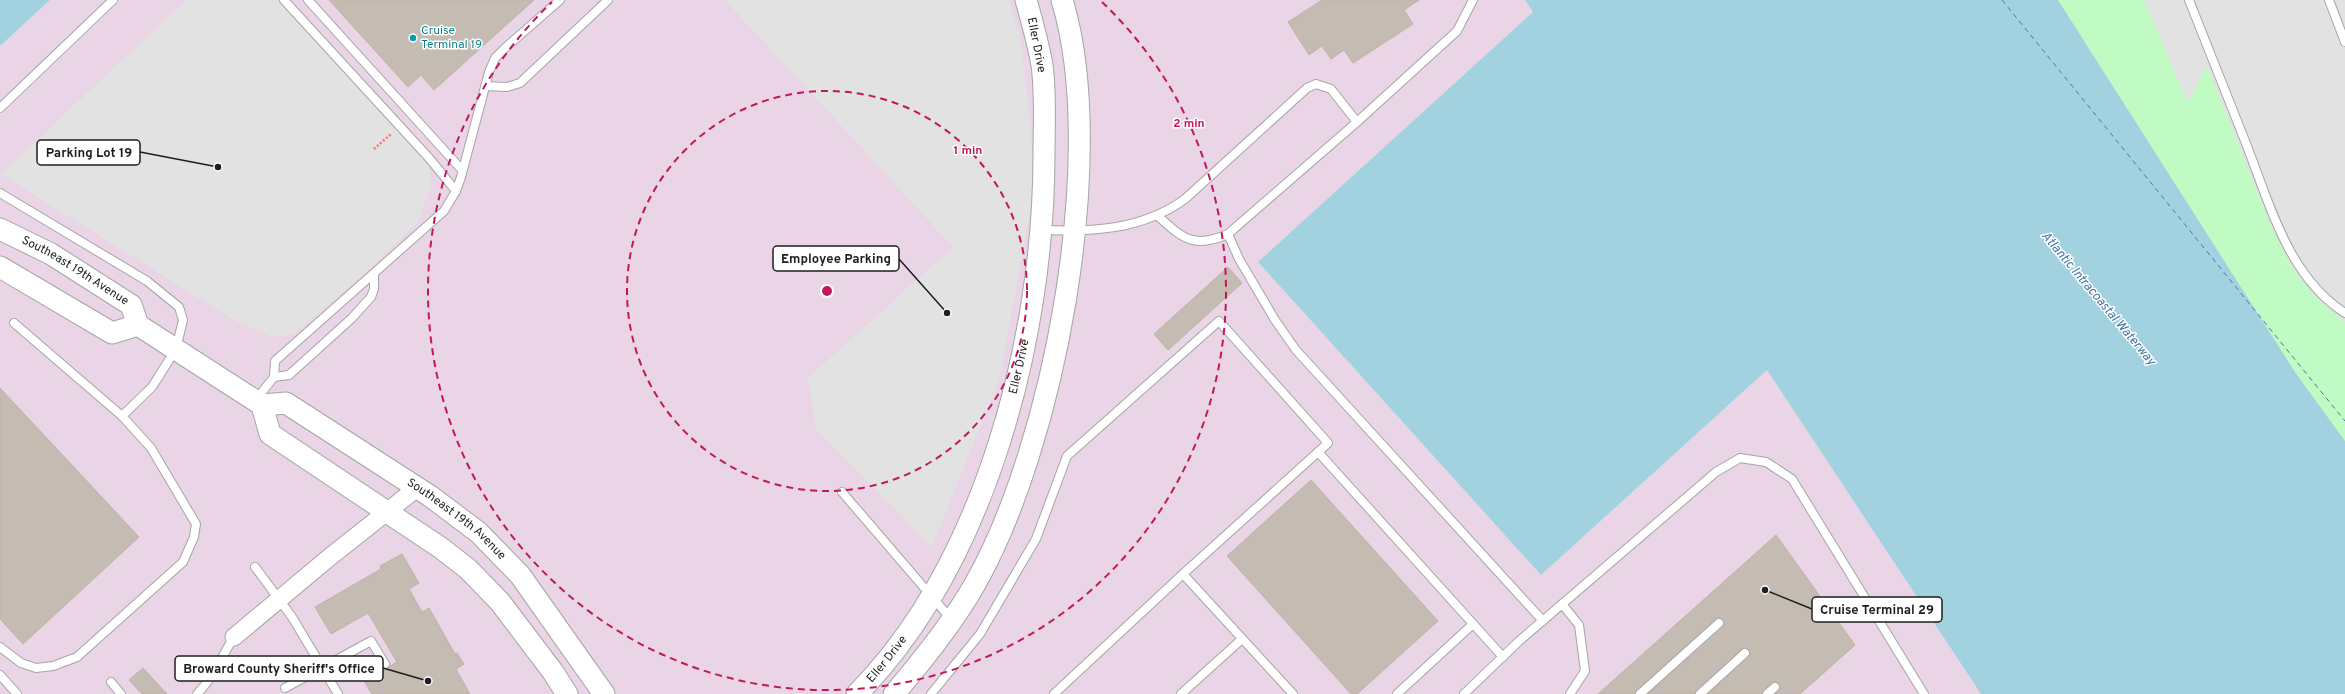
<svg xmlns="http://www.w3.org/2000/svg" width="2345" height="694" font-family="Overpass,sans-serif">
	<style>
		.industrial { fill: #e9d5e5 }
		.park { fill: #bffbc3 }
		.parking { fill: #e2e2e2 }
		.water { fill: #a2d2df }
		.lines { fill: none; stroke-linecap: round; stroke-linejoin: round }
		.ferry { stroke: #4478a9; stroke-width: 1; stroke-dasharray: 5 4; stroke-linecap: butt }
		.building { fill: #c4bbb3; stroke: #c2b2a5 }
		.service-casing { stroke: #a5a5a5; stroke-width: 10 }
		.minor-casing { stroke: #a5a5a5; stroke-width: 19 }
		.tertiary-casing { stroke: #a5a5a5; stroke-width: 23 }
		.path { stroke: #ff7365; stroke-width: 2.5; stroke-dasharray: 2 2; stroke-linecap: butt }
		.service { stroke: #fff; stroke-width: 8 }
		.minor { stroke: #fff; stroke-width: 17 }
		.tertiary { stroke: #fff; stroke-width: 21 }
		.ring { fill: none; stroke: #c2185b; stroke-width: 2; stroke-dasharray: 7 5 }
		.culture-dot { fill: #0f9aa8; stroke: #fff; stroke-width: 1.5 }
		.labels { text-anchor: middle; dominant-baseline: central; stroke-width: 3; stroke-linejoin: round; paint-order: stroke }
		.culture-label { font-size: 12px; fill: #0d838f; stroke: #fff; text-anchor: start }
		.street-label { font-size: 12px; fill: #1e1e1e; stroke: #fff }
		.water-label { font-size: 13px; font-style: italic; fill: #4478a9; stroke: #fff }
		.centre { fill: #c2185b; stroke: #fff; stroke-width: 2 }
		.ring-label { font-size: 12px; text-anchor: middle; font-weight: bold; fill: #c2185b; stroke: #fff; stroke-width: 3; stroke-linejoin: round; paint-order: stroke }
		.leader { fill: none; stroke: #1e1e1e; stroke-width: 1.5 }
		.callout-dot { fill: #1e1e1e; stroke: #fff; stroke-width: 1.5 }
		.callout { fill: #fff; stroke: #1e1e1e; stroke-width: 1.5 }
		.callout-label { font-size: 13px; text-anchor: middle; font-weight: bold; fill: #1e1e1e }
	</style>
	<rect width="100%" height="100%" fill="#efebe4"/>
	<polygon class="industrial" points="50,0 1525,0 1533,12 1258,262 1541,575 1767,370 1981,694 0,694 0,46"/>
	<polygon class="park" points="2058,0 2345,0 2345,441 2295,372"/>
	<g class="parking">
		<polygon points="186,0 277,0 426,159 432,183 418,222 370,268 294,334 273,337 235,321 1,174"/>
		<polygon points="725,0 1009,0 1021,41 1031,129 1033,196 1000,378 932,547 816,430 808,378 953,247"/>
		<polygon points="2144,0 2345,0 2345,323 2313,294 2291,266 2269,222 2207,66 2188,103"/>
	</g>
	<g class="water">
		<polygon points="0,0 50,0 0,46"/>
		<polygon points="1525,0 2058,0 2295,372 2345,441 2345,694 1981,694 1767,370 1541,575 1258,262 1533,12"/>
	</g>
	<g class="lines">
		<polyline class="ferry" points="2002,0 2345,421"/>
	</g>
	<g class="building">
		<polygon points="329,0 534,0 434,90 421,75 408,87"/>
		<polygon points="1322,0 1419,0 1404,10 1413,24 1353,63 1344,50 1331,59 1322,46 1309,55 1288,22"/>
		<polygon points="1228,267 1242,283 1168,350 1154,334"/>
		<polygon points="0,388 139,537 23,644 0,619"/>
		<polygon points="1311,480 1438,621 1357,694 1351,694 1227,556"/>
		<polygon points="1776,535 1855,645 1800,694 1775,694 1780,686 1774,682 1763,690 1762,694 1708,694 1749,657 1749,650 1744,648 1696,690 1695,694 1648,694 1723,627 1724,621 1718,618 1636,690 1635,694 1598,694"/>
		<polygon points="402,554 419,583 409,589 422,612 429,608 455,654 457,653 464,664 456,669 470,694 372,694 364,681 397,662 368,613 331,634 315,607 381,569 380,566"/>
		<polygon points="143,668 167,694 142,694 129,680"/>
	</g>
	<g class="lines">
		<defs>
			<g id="service">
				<polyline points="284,0 429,158 456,191"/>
				<polyline points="308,0 462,170"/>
				<path d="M2189,0C2208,47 2226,94 2245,141C2269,201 2287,276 2345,313"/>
				<polyline points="2329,0 2345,42"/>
				<polyline points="486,86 507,87 520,83 608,0"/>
				<polyline points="0,108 113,0"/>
				<polyline points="0,193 147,281 179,307 183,320 176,349 152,387 122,416 14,323"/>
				<path d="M1158,216C1183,239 1194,249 1228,234L1357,122"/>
				<path d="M1041,230C1093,232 1142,230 1185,199L1307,88L1316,84L1331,89L1357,122L1457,31L1473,0"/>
				<polyline points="1228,234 1239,259 1275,320 1296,350 1543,621"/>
				<polyline points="274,377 289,375 352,318 371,297 374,289 374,275"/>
				<polyline points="255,401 274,377 275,361 444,211 456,191 461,177 489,72 495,58 505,48 560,0"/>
				<polyline points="1318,452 1503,657"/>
				<polyline points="842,492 951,619"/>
				<polyline points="255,567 292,617 338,694"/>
				<polyline points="1562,604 1579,625 1585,671 1570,694"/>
				<polyline points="0,647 21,663 36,668 53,666 77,657 183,562 194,537 196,524 151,448 122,416"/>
				<polyline points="0,675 17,694"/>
				<polyline points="111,682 121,694"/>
				<polyline points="285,688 371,641 385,664"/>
				<path d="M197,694C213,678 222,656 234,637"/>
				<polyline points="931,694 980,634 1036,539 1067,456 1219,321 1328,443 1183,574 1293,694"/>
				<polyline points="1054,694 1183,574"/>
				<polyline points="1181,694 1242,639"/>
				<polyline points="1397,694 1473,624"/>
				<polyline points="1464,694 1518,642 1716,472 1740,458 1766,462 1792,479 1924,694"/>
				<polyline points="1640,694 1719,623"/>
				<polyline points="1700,694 1745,653"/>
				<polyline points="1767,694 1775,687"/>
			</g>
			<polyline id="minor" points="234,637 331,556 417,488"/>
			<g id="tertiary">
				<path id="s1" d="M0,229L51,254L131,305L138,325L262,405L286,403L430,496L478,532L520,575L604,694"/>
				<polyline points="0,267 112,333 138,325"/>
				<polyline points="262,405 270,434 441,548 468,569 500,602 553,672 567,694"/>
				<path id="s2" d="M857,694C987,562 1044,336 1044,154C1044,125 1046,94 1042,65C1038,43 1032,21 1026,0"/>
				<path d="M894,694C923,660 953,623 975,584C1054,445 1109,154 1062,0"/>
			</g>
		</defs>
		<use href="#service" class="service-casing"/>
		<use href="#minor" class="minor-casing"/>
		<use href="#tertiary" class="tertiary-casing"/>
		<polyline class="path" points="374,149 391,134"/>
		<use href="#service" class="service"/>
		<use href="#minor" class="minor"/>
		<use href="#tertiary" class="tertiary"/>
	</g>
	<g class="ring">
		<circle cx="827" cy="291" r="200"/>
		<path d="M1102 2A399 399 0 1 1 552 2"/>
	</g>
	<circle class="culture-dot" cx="413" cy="38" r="4"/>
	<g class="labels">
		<g class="culture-label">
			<text x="421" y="31">Cruise<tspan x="421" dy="14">Terminal 19</tspan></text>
		</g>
		<g class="street-label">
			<text transform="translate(1036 45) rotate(79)">Eller Drive</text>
			<text stroke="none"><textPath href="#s1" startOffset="86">Southeast 19th Avenue</textPath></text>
			<text stroke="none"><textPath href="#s2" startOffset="370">Eller Drive</textPath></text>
			<text stroke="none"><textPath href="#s1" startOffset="551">Southeast 19th Avenue</textPath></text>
			<text stroke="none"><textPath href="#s2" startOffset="46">Eller Drive</textPath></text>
		</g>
		<g class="water-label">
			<text transform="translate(2098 299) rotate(50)">Atlantic Intracoastal Waterway</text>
		</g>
	</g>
	<circle cx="827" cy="291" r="6" class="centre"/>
	<g class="ring-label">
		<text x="1189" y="127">2 min</text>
		<text x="968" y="154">1 min</text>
	</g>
	<path class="leader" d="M218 167L140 152M947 313L899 259M1765 590L1812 609M428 681L383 668"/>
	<g class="callout-dot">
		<circle cx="218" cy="167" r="4"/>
		<circle cx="947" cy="313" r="4"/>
		<circle cx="1765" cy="590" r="4"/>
		<circle cx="428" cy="681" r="4"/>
	</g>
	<g class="callout">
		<rect x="37" y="140" width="103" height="25" rx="4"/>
		<rect x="773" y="246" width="126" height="25" rx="4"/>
		<rect x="1812" y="597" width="130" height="25" rx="4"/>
		<rect x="175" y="656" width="208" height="25" rx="4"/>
	</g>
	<g class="callout-label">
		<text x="89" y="157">Parking Lot 19</text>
		<text x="836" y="263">Employee Parking</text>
		<text x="1877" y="614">Cruise Terminal 29</text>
		<text x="279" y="673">Broward County Sheriff's Office</text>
	</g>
</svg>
